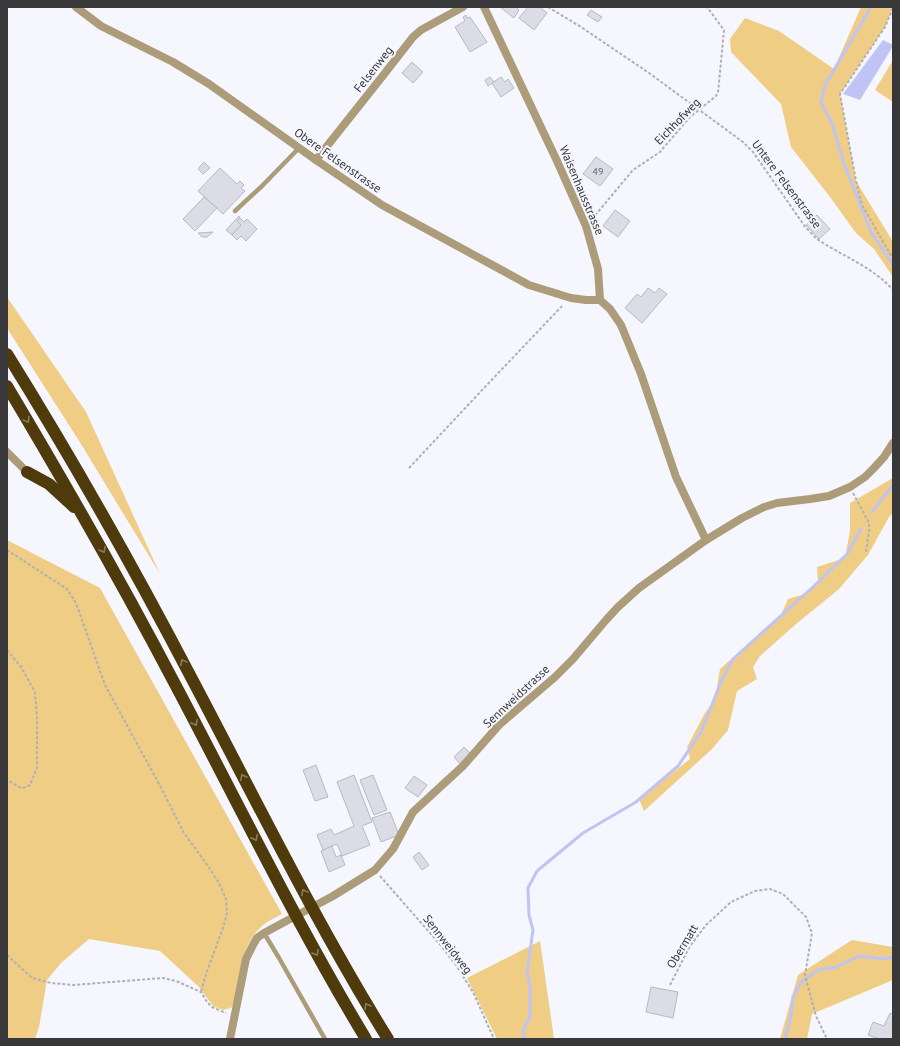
<svg xmlns="http://www.w3.org/2000/svg" width="900" height="1046" font-family="'PT Sans',sans-serif">
	<style>
		.green { fill: #efcd85 }
		.water { fill: #bfc4f4 }
		.lines { fill: none; stroke-linecap: round; stroke-linejoin: round }
		.stream { stroke: #bfc4f4; stroke-width: 3 }
		.building { fill: #dbdce5; stroke: #b8b9c1 }
		.path { stroke: #afb0b6; stroke-width: 2; stroke-dasharray: 3 2; stroke-linecap: butt }
		.lane { stroke: #ac9c7a; stroke-width: 4.5 }
		.street { stroke: #ac9c7a; stroke-width: 8 }
		.highway { stroke: #4e3a0a; stroke-width: 12 }
		.oneway { stroke: #887c5f }
		.labels { text-anchor: middle; dominant-baseline: central; stroke-width: 4; stroke-linejoin: round; paint-order: stroke }
		.number-label { font-size: 10px; fill: #616166 }
		.street-label { font-size: 12px; fill: #38383b; stroke: #f5f6fe }
	</style>
	<rect width="100%" height="100%" fill="#f5f6fe"/>
	<g class="green">
		<polygon points="861,7 893,7 885,27 840,94 856,181 893,242 893,277 874,249 856,233 830,197 791,147 781,104 731,52 730,39 745,18 779,31 834,69"/>
		<polygon points="893,60 893,102 875,90"/>
		<polygon points="7,297 86,412 160,574 81,444 7,328"/>
		<polygon points="893,478 893,513 889,517 868,555 839,589 796,624 760,656 753,667 757,679 737,691 728,730 712,749 644,811 639,799 690,759 687,747 705,713 715,699 720,669 781,615 788,599 805,594 818,582 817,567 845,558 850,531 850,503"/>
		<path d="M7,540L100,588L282,914C275,918 267,921 261,927C241,945 240,977 235,1002L231,1008L223,1010L213,1006L199,987L160,951L89,939L61,963L47,980L39,1027L35,1039H7Z"/>
		<polygon points="852,940 893,947 893,980 812,1014 807,1039 780,1039 798,975"/>
		<polygon points="540,941 554,1039 497,1039 467,978"/>
	</g>
	<polygon class="water" points="883,40 893,45 893,46 860,100 843,94"/>
	<g class="lines">
		<g class="stream">
			<polyline points="871,7 825,85 821,103 832,123 844,164 871,232 893,265"/>
			<polyline points="872,512 893,485"/>
			<polyline points="525,1039 523,1031 530,1016 530,986 527,972 533,930 529,915 528,888 537,871 583,833 636,802 678,766 701,732 721,682 733,659 814,586 847,554 861,529"/>
			<polyline points="785,1039 791,1015 793,997 801,982 818,970 836,967 859,956 883,959 893,957"/>
		</g>
	</g>
	<g class="building">
		<polygon points="500,7 516,7 519,10 514,18"/>
		<polygon points="528,7 540,7 547,13 534,30 519,18"/>
		<polygon points="591,10 602,17 598,22 587,15"/>
		<polygon points="466,15 467,18 470,17 487,42 470,52 455,27 465,21 463,17"/>
		<polygon points="412,62 423,72 413,83 402,73"/>
		<polygon points="490,77 494,82 488,86 485,80"/>
		<polygon points="501,77 505,82 508,79 514,88 501,97 492,83"/>
		<polygon points="596,157 613,169 600,186 583,174"/>
		<polygon points="204,162 210,168 203,174 198,169"/>
		<polygon points="220,168 237,184 240,181 244,185 241,188 245,191 223,214 198,191"/>
		<polygon points="204,197 217,208 195,231 183,219"/>
		<polygon points="615,210 630,221 618,237 603,226"/>
		<polygon points="817,215 830,229 819,239 806,225"/>
		<polygon points="239,216 240,218 237,221 241,225 232,235 226,230"/>
		<polygon points="240,218 244,222 247,219 257,229 246,241 241,236 237,240 232,235 241,225 237,221"/>
		<polygon points="213,232 207,237 202,237 198,233"/>
		<polygon points="648,288 655,293 659,288 667,294 642,323 625,308 637,294 641,297"/>
		<polygon points="464,747 471,754 461,765 454,757"/>
		<polygon points="316,765 328,797 315,801 303,770"/>
		<polygon points="354,775 372,822 362,826 370,845 342,856 337,844 323,850 317,835 331,829 334,835 354,826 337,782"/>
		<polygon points="373,775 387,810 374,815 360,780"/>
		<polygon points="414,776 427,785 418,797 405,788"/>
		<polygon points="390,812 399,835 381,842 372,818"/>
		<polygon points="332,846 336,857 341,855 345,865 329,872 321,851"/>
		<polygon points="419,852 429,865 422,870 413,857"/>
		<polygon points="651,987 678,992 673,1018 646,1012"/>
		<polygon points="890,1013 893,1014 893,1039 879,1039 868,1035 873,1022 884,1026"/>
	</g>
	<g class="lines">
		<g class="path">
			<path d="M548,7L581,27L649,73L743,142L753,152L806,228C810,231 813,236 817,239C842,256 873,267 893,290"/>
			<polyline points="893,8 885,27 840,94 856,181 862,205 893,259"/>
			<polyline points="592,219 633,170 660,152 690,117 716,96 718,93 724,30 707,7"/>
			<polyline points="409,468 484,388 563,305"/>
			<polyline points="853,493 869,523 869,531 866,552"/>
			<polyline points="7,550 67,589 76,603 105,685 158,782 184,833 208,866 219,883 226,899 227,913 223,928 206,974 201,992"/>
			<polyline points="7,650 21,667 35,692 37,718 37,768 30,785 26,787 21,788 7,780"/>
			<polyline points="380,876 438,942 456,965 473,992 494,1039"/>
			<polyline points="7,955 32,978 51,983 73,985 163,978 176,981 201,992 207,1002 212,1007 226,1013"/>
			<polyline points="670,985 690,946 706,925 731,902 755,891 770,889 783,894 806,917 812,933 805,975 816,1016 827,1039"/>
		</g>
		<g class="lane">
			<polyline points="235,211 262,186 299,148"/>
			<polyline points="264,933 279,958 325,1039"/>
		</g>
		<g class="street">
			<polyline points="76,7 101,26 173,62 209,84 316,160 382,205 529,285 571,298 586,300 600,300"/>
			<polyline points="484,7 557,161 586,226 598,269 600,300 610,309 621,325 641,374 676,477 706,540"/>
			<polyline points="316,160 385,73 413,37 421,30 463,7"/>
			<polyline points="7,452 27,472"/>
			<polyline points="230,1039 246,959 253,945 257,938 264,933 333,896 375,870 393,849 413,812 463,766 499,725 555,677 573,659 606,620 618,607 639,588 706,540 742,518 764,507 777,503 810,499 829,496 850,487 865,477 874,468 884,457 893,443"/>
		</g>
		<g class="highway">
			<path d="M7,354C73,460 134,568 192,679C256,800 316,923 388,1039"/>
			<path d="M7,386C66,485 123,585 176,686C239,805 297,925 366,1039"/>
			<polyline points="27,472 49,484 74,507"/>
		</g>
	</g>
	<defs><path id="oneway-chevron" d="M-2-3.5L2.5 0L-2 3.5" fill="none" stroke-width="1.6" stroke-linecap="round" stroke-linejoin="round"/></defs>
	<g class="oneway">
		<use href="#oneway-chevron" transform="translate(27 420) rotate(59)"/>
		<use href="#oneway-chevron" transform="translate(103 550) rotate(61)"/>
		<use href="#oneway-chevron" transform="translate(183 662) rotate(-118)"/>
		<use href="#oneway-chevron" transform="translate(195 723) rotate(63)"/>
		<use href="#oneway-chevron" transform="translate(243 777) rotate(-117)"/>
		<use href="#oneway-chevron" transform="translate(255 838) rotate(63)"/>
		<use href="#oneway-chevron" transform="translate(304 892) rotate(-118)"/>
		<use href="#oneway-chevron" transform="translate(316 953) rotate(61)"/>
		<use href="#oneway-chevron" transform="translate(367 1006) rotate(-121)"/>
	</g>
	<g class="labels">
		<g class="number-label">
			<text x="598" y="171">49</text>
		</g>
		<g class="street-label">
			<text transform="translate(373 69) rotate(-52)">Felsenweg</text>
			<text transform="translate(677 121) rotate(-46)">Eichhofweg</text>
			<text transform="translate(338 160) rotate(35)">Obere Felsenstrasse</text>
			<text transform="translate(787 184) rotate(53)">Untere Felsenstrasse</text>
			<text transform="translate(582 190) rotate(67)">Waisenhausstrasse</text>
			<text transform="translate(516 696) rotate(-43)">Sennweidstrasse</text>
			<text transform="translate(448 944) rotate(52)">Sennweidweg</text>
			<text transform="translate(682 946) rotate(-59)">Obermatt</text>
		</g>
	</g>
	<rect width="900" height="1046" fill="none" stroke="#38383b" stroke-width="16"/>
</svg>
